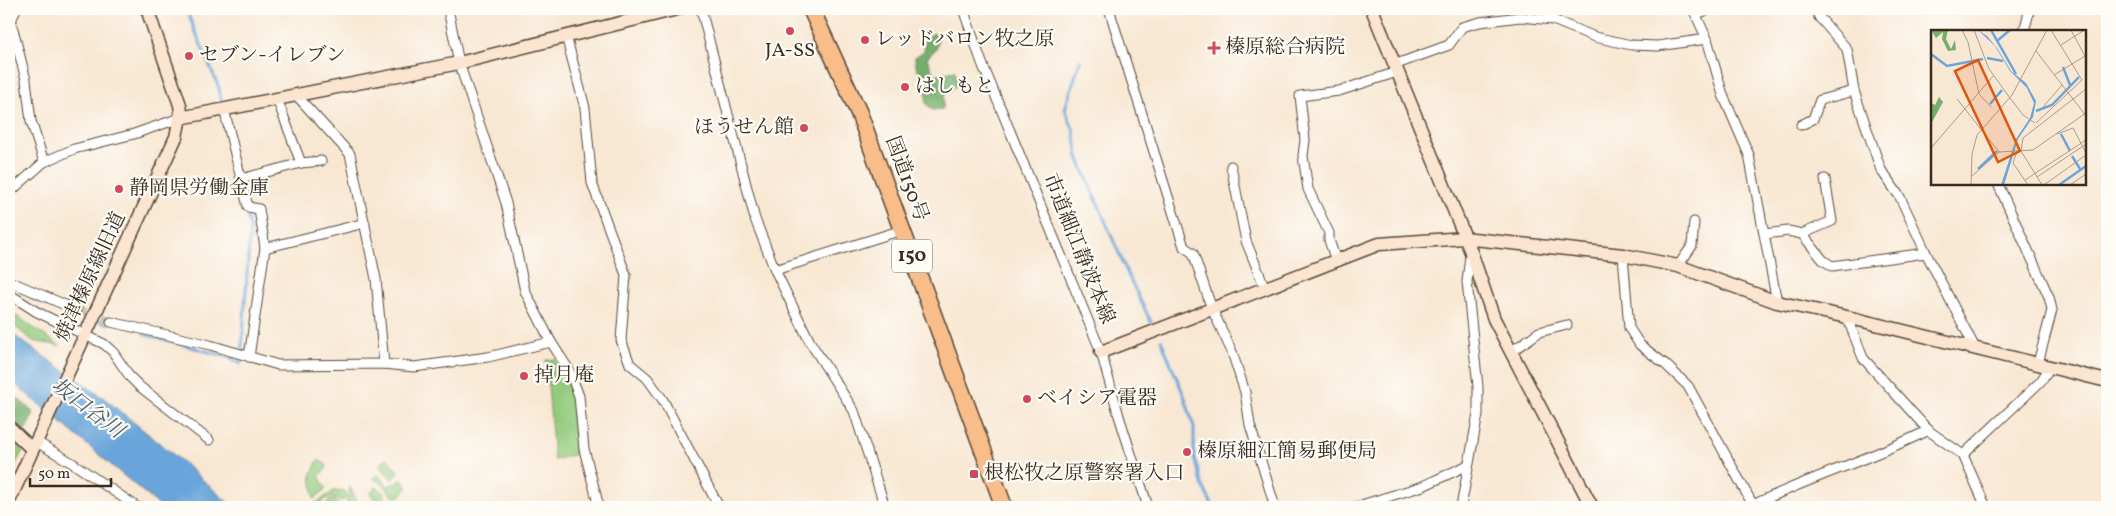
<svg xmlns="http://www.w3.org/2000/svg" width="2116" height="516" font-family="Vollkorn,'Noto Serif JP',serif">
	<style>
		.green { fill: #93ca7c; stroke: #677a4d }
		.forest { fill: #76ae6c; stroke: #586c45 }
		.water { fill: #69a5da; stroke: #52687c }
		.lines { fill: none; stroke-linecap: round; stroke-linejoin: round }
		.stream { stroke: #69a5da; stroke-width: 3 }
		.street-tunnel { stroke: #d2c1ae; stroke-width: 9; stroke-dasharray: 9 4.5; stroke-linecap: butt }
		.street-casing { stroke: #574639; stroke-width: 11 }
		.secondary-casing { stroke: #574639; stroke-width: 15 }
		.highway-casing { stroke: #574639; stroke-width: 19 }
		.street { stroke: #fff; stroke-width: 9 }
		.secondary { stroke: #fce5d0; stroke-width: 12 }
		.highway { stroke: #f8bd89; stroke-width: 16 }
		.poi-dot { fill: #d1495b; stroke: #fdfcf7; stroke-width: 2 }
		.labels { text-anchor: middle; dominant-baseline: central; stroke-width: 4.5; stroke-linejoin: round; paint-order: stroke }
		.shield { fill: #fdfcf7; stroke: #75695f; stroke-width: 1 }
		.shield-label { font-size: 19px; font-weight: bold; fill: #3b2a1e }
		.poi-label { font-size: 20px; fill: #3b2a1e; stroke: #fdfcf7; text-anchor: start }
		.street-label { font-size: 20px; fill: #3b2a1e; stroke: #fdfcf7 }
		.water-label { font-size: 21px; font-style: italic; fill: #4d5b69; stroke: #fdfcf7 }
		.inset-river { fill: none; stroke: #69a5da; stroke-width: 2.5 }
		.inset-road { fill: none; stroke: #ac9b8a; stroke-width: 1 }
		.view { fill: #df570d; fill-opacity: 0.15; stroke: #df570d; stroke-width: 2.5 }
		.inset-edge { fill: none; stroke: #3b2a1e; stroke-width: 2.5 }
	</style>
	<rect width="100%" height="100%" fill="#fdfcf7"/>
	<filter id="ink" filterUnits="userSpaceOnUse"><feTurbulence type="fractalNoise" baseFrequency=".02" numOctaves="2"/><feDisplacementMap in="SourceGraphic" scale="10" xChannelSelector="R" yChannelSelector="G"/><feConvolveMatrix kernelMatrix="1 2 1 2 8 2 1 2 1" color-interpolation-filters="sRGB"/></filter>
	<filter id="wash" filterUnits="userSpaceOnUse"><feTurbulence type="fractalNoise" baseFrequency=".0096" numOctaves="4" result="noise"/><feDisplacementMap in="SourceGraphic" scale="20" xChannelSelector="R" yChannelSelector="G"/><feGaussianBlur stdDeviation="1.12" result="paint"/><feColorMatrix in="noise" values="0 0 0 0 0 0 0 0 0 0 0 0 0 0 0 0 0 1.4 0 .05"/><feComposite in="paint" operator="in"/></filter>
	<g filter="url(#wash)">
		<rect width="100%" height="100%" fill="#f8e7d2"/>
		<g class="green">
			<polygon points="9,311 60,346 33,341 9,322"/>
			<polygon points="556,359 575,394 581,453 554,460 546,360"/>
			<polygon points="9,432 25,447 10,474 9,474"/>
			<polygon points="387,458 399,473 392,480 379,465"/>
			<polygon points="318,460 326,464 327,468 319,476 326,489 314,499 311,475"/>
			<polygon points="379,475 388,486 402,480 408,487 399,497 393,497 383,484 373,478"/>
			<polygon points="350,487 357,501 349,507 325,507 328,501 334,499 339,505 346,506"/>
			<polygon points="376,487 384,492 385,499 390,504 400,504 402,507 381,507 370,494"/>
			<polygon points="335,490 338,492 341,490 346,492 346,499 341,501 334,497 325,499 320,507 316,503"/>
		</g>
		<g class="forest">
			<path d="M934,33L938,39L936,49L927,58L934,75L955,71L958,84L944,96L943,109L932,110L926,103C926,98 927,91 926,86C922,74 915,72 915,57L924,51L925,38Z"/>
			<polygon points="9,390 34,413 24,433 9,419"/>
		</g>
		<polygon class="water" points="9,332 105,399 184,463 233,507 161,507 9,379"/>
		<g class="lines">
			<g class="stream">
				<polyline points="186,9 219,88 221,100"/>
				<polyline points="1080,61 1065,109 1074,131 1078,157 1129,277 1151,322"/>
				<polyline points="31,298 47,305 90,318"/>
				<polyline points="96,320 109,324"/>
				<polyline points="144,334 231,358 240,364 241,359"/>
				<polyline points="1161,340 1185,398 1194,427 1194,454 1202,484 1213,507"/>
				<polyline points="242,349 250,229 245,208"/>
			</g>
		</g>
	</g>
	<g filter="url(#ink)">
		<g class="lines">
			<polyline class="street-tunnel" points="77,310 111,322"/>
			<defs>
				<g id="street">
					<polyline points="16,9 11,21 26,80 31,121 44,162"/>
					<polyline points="448,9 459,63 506,203 525,291 551,342 569,370 579,396 584,449 599,507"/>
					<polyline points="701,9 755,219 775,270 810,342 854,411 885,507"/>
					<polyline points="963,9 982,63 1101,352 1119,416 1148,507"/>
					<polyline points="1109,9 1184,247 1193,253 1212,309 1232,352 1245,392 1250,425 1275,507"/>
					<polyline points="1693,9 1707,39 1723,95 1749,155 1777,302"/>
					<polyline points="1816,9 1819,17 1847,49 1854,91 1881,170 1900,197 1926,253 1975,348"/>
					<polyline points="1696,14 1711,9"/>
					<polyline points="2024,31 2030,9"/>
					<polyline points="566,36 585,108 592,183 626,275 621,340 630,364 647,378 663,400 719,507"/>
					<polyline points="1394,65 1449,45 1462,27 1480,22 1520,17 1553,20 1595,37 1631,45 1658,46 1707,39"/>
					<polyline points="297,96 350,154 376,279 384,364"/>
					<polyline points="277,99 301,163 321,161"/>
					<polyline points="224,109 248,207 259,209 265,248 249,357"/>
					<polyline points="1801,125 1813,119 1820,100 1854,91"/>
					<polyline points="1231,166 1246,241 1265,288"/>
					<polyline points="241,179 301,163"/>
					<polyline points="1998,184 2049,297 2052,310 2038,363"/>
					<polyline points="9,193 44,162 74,149 134,134 180,118"/>
					<polyline points="1765,234 1788,231 1802,234 1823,260 1832,266 1926,253"/>
					<polyline points="1802,234 1832,221 1825,179"/>
					<polyline points="265,248 365,223"/>
					<polyline points="1623,255 1629,328 1640,345 1665,364 1688,386 1754,507"/>
					<polyline points="1336,261 1329,240 1329,233 1308,189 1303,156 1305,140 1300,96 1339,91 1397,72"/>
					<polyline points="1678,266 1692,246 1694,222"/>
					<polyline points="775,270 902,230"/>
					<polyline points="9,281 77,310"/>
					<polyline points="9,294 37,312 104,344 113,352 130,377 139,386 209,440"/>
					<polyline points="1847,317 1863,358 1929,431 1963,455 1986,507"/>
					<polyline points="111,322 210,345 278,365 384,364 414,367 488,357 551,342"/>
					<polyline points="1511,352 1539,332 1567,325"/>
					<polyline points="35,441 74,464 137,507"/>
					<polyline points="1963,455 2041,381 2050,367"/>
					<path d="M1753,505C1811,477 1871,459 1929,430"/>
					<polyline points="1355,507 1423,486 1468,465"/>
					<polyline points="1461,507 1478,414 1478,387 1467,282 1470,255"/>
				</g>
				<g id="secondary">
					<polyline points="1372,9 1471,252 1494,319 1592,507"/>
					<polyline points="180,118 459,63 677,9"/>
					<polyline points="1101,352 1379,244 1464,238 1623,255 1678,266 1777,302 1847,317 2107,381"/>
					<polyline points="9,427 32,449"/>
					<polyline points="9,501 176,137 181,112 180,105 147,9"/>
				</g>
				<polyline id="highway" points="811,9 859,113 1004,507"/>
			</defs>
			<use href="#street" class="street-casing"/>
			<use href="#secondary" class="secondary-casing"/>
			<use href="#highway" class="highway-casing"/>
			<use href="#street" class="street"/>
			<use href="#secondary" class="secondary"/>
			<use href="#highway" class="highway"/>
		</g>
	</g>
	<g class="poi-dot">
		<circle cx="790" cy="31" r="5"/>
		<circle cx="865" cy="40" r="5"/>
		<path d="M1211.5 40.5h5v5h5v5h-5v5h-5v-5h-5v-5h5z"/>
		<circle cx="189" cy="56" r="5"/>
		<circle cx="905" cy="87" r="5"/>
		<circle cx="804" cy="128" r="5"/>
		<circle cx="119" cy="189" r="5"/>
		<circle cx="524" cy="376" r="5"/>
		<circle cx="1027" cy="399" r="5"/>
		<circle cx="1187" cy="452" r="5"/>
		<rect x="969" y="469" width="10" height="10" rx="2.5"/>
	</g>
	<g class="labels">
		<rect class="shield" x="892" y="239.5" width="40" height="33" rx="4"/>
		<g class="shield-label">
			<text x="912" y="256">150</text>
		</g>
		<g class="poi-label">
			<text x="875" y="40">レッドバロン牧之原</text>
			<text x="1225" y="48">榛原総合病院</text>
			<text x="790" y="51" text-anchor="middle">JA-SS</text>
			<text x="199" y="56">セブン-イレブン</text>
			<text x="915" y="87">はしもと</text>
			<text x="794" y="128" text-anchor="end">ほうせん館</text>
			<text x="129" y="189">静岡県労働金庫</text>
			<text x="534" y="376">掉月庵</text>
			<text x="1037" y="399">ベイシア電器</text>
			<text x="1197" y="452">榛原細江簡易郵便局</text>
			<text x="984" y="474">根松牧之原警察署入口</text>
		</g>
		<g class="street-label">
			<text transform="translate(906 179) rotate(70)">国道150号</text>
			<text transform="translate(1078 249) rotate(68)">市道細江静波本線</text>
			<text transform="translate(91 277) rotate(-65)">焼津榛原線旧道</text>
		</g>
		<g class="water-label">
			<text transform="translate(87 409) rotate(37)">坂口谷川</text>
		</g>
	</g>
	<g transform="translate(1931 30)">
		<rect width="155" height="155" fill="#f8e7d2"/>
		<path d="M0,0H17L15,9L20,19L24,10L25,20L17,21L11,9L12,2L5,8ZM8,67L12,72L0,94V73L4,75Z" fill="#76ae6c"/>
		<path d="M47,0L56,6L66,18L80,41L95,53L105,71L102,87L87,109L73,155H70L85,109L99,88L103,73L96,58L79,41L64,16Z" fill="#69a5da"/>
		<path class="inset-river" d="M60,0L85,44M66,11L79,0M0,24L16,36L52,29M56,28L72,31M132,37L139,55M59,74L71,60M105,81L121,75L148,47M130,104L139,121M141,126L149,139M47,139L66,121M128,155L155,136"/>
		<path class="inset-road" d="M31,0L37,12L48,64L60,77M43,0L58,39L79,68M140,0L155,28M130,15L152,1M105,21L155,86M123,45L154,26M79,68L92,85L104,93M26,69L68,122M112,77L131,55M105,93L151,50L120,0M126,104L142,98L155,123M0,118L63,45M86,121L82,133L97,155M90,121L92,108L155,59M90,121L111,155M41,146L68,122L102,120L155,83M106,147L155,114M94,150L155,110M40,155L41,124L46,105L81,65L116,0M113,155L155,125M139,155L155,144"/>
		<path class="view" d="M47,30L89,121L67,132L24,41Z"/>
		<rect width="155" height="155" class="inset-edge"/>
	</g>
	<rect width="2116" height="516" fill="none" stroke="#fdfcf7" stroke-width="30"/>
	<path d="M30 478v8h81v-8" fill="none" stroke="#3b2a1e" stroke-width="2.5"/>
	<text x="38" y="478" font-size="15" fill="#3b2a1e" stroke="#fdfcf7" stroke-width="4" paint-order="stroke">50 m</text>
</svg>
